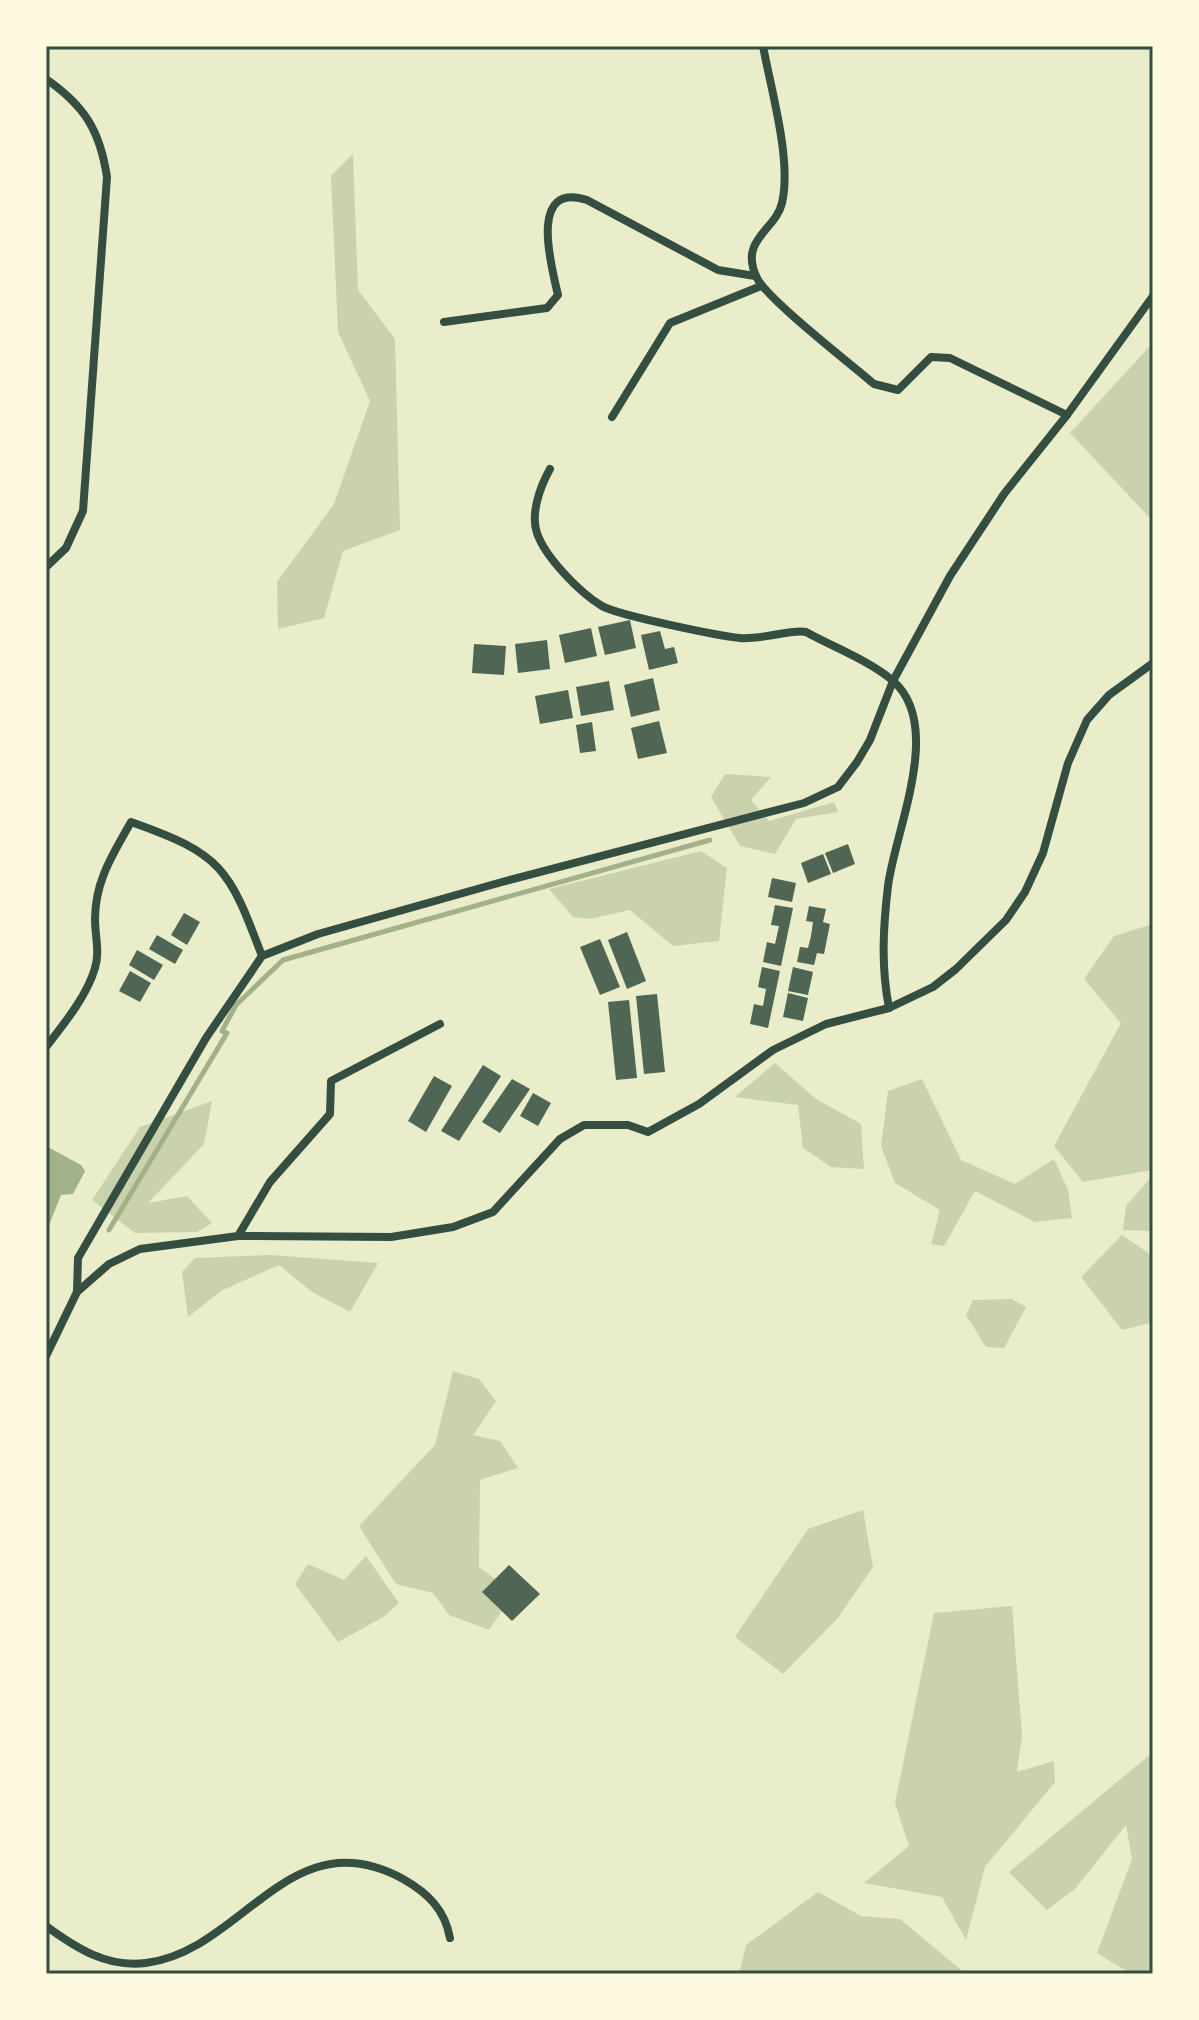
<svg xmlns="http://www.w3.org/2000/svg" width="1199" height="2020" font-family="'Noto Sans',sans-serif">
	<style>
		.green { fill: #cad2ad }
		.water { fill: #a3b18a }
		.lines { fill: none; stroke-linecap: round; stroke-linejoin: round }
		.stream { stroke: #a3b18a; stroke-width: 5 }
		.building { fill: #4f6655 }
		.minor { stroke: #344e41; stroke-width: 8 }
		.neatline { fill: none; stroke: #344e41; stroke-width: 3 }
	</style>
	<rect width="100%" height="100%" fill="#e9edc9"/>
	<g class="green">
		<polygon points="353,154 358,290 395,339 400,530 343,551 324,618 278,629 277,582 334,504 370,401 338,332 331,176"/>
		<polygon points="1151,345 1153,515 1150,518 1070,433"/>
		<polygon points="725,774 771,777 751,800 769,821 834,802 838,812 796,819 775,854 740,846 711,797"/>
		<polygon points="701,851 727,868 719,941 673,946 630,910 589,919 573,917 549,889"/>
		<polygon points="1153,924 1153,1170 1083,1182 1054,1146 1121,1023 1084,979 1114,936"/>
		<polygon points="775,1063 816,1099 861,1124 864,1169 831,1167 803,1148 798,1105 735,1097"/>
		<polygon points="922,1079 961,1160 1015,1184 1054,1159 1068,1190 1072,1218 1035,1222 975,1191 944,1246 931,1244 940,1210 895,1183 881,1146 888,1091"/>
		<polygon points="212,1101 204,1144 148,1203 187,1196 212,1223 197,1232 135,1233 92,1200 140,1127"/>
		<polygon points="1153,1175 1153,1231 1123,1230 1126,1206"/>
		<polygon points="1122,1235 1153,1256 1153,1322 1122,1330 1081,1277"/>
		<polygon points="270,1255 378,1263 350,1312 312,1292 279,1265 221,1291 188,1317 182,1272 195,1258"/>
		<polygon points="1012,1299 1026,1307 1004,1348 986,1347 966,1315 973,1300"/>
		<polygon points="453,1371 479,1379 496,1401 473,1435 500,1441 518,1468 480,1480 479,1567 514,1593 489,1630 449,1615 433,1593 396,1584 359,1526 435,1445"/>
		<polygon points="863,1510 873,1567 837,1619 783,1674 735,1637 808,1529"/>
		<polygon points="366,1556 399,1603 385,1616 338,1642 295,1584 308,1564 344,1580"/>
		<polygon points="1012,1606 1022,1736 1017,1772 1054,1761 1055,1782 985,1867 966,1940 942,1897 864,1883 909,1846 895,1803 934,1613"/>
		<polygon points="1153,1752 1153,1974 1131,1974 1097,1953 1132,1859 1126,1825 1075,1889 1047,1910 1009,1872"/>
		<polygon points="818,1892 861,1916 900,1919 966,1974 739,1974 746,1945"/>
	</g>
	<polygon class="water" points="46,1146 81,1165 85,1171 73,1194 61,1195 46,1233"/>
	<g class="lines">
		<polyline class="stream" points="109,1230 227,1033 222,1031 236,1005 283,960 710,840"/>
	</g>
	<g class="building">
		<polygon points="630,620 636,648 605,655 598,627"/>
		<polygon points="591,628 597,656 565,663 559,635"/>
		<polygon points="660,631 665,649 674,647 678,663 649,670 641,635"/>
		<polygon points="547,640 550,669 518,673 515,644"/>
		<polygon points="474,644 506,646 504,675 472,673"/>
		<polygon points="653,678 660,710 631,717 624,685"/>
		<polygon points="609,681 614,710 581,716 576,687"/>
		<polygon points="568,690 573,718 540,724 535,696"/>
		<polygon points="659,721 667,753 638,759 631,728"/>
		<polygon points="592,722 596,751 580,753 576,725"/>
		<polygon points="848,844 855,864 833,873 825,853"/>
		<polygon points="823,854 831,874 808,883 801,863"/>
		<polygon points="772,878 796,883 792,902 768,897"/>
		<polygon points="775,905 793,908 781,966 763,962 767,942 775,944 779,926 771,925"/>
		<polygon points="809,906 826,909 823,922 830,924 824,954 817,953 814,965 797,962 800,947 808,948 811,936 813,922 806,921"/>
		<polygon points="184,913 200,922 187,945 171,935"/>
		<polygon points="627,932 646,981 627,989 608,940"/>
		<polygon points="157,935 183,950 175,964 149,949"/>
		<polygon points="600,939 620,987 600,995 580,947"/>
		<polygon points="137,950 163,965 154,980 129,965"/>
		<polygon points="762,967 780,971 768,1028 750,1024 754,1004 763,1006 766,989 758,987"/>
		<polygon points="793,967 813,972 808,995 788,991"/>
		<polygon points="130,971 151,983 140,1002 119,991"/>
		<polygon points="788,993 808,998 803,1021 783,1017"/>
		<polygon points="657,994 665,1072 644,1074 636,996"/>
		<polygon points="629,1000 637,1078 616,1080 608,1002"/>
		<polygon points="483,1065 501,1076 459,1141 441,1131"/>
		<polygon points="434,1076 452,1086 426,1132 408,1121"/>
		<polygon points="512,1079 530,1089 500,1133 482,1122"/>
		<polygon points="533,1093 551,1103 538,1126 520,1116"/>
		<polygon points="509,1565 540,1594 512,1621 482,1592"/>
	</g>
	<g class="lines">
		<g class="minor">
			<path d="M763,46C771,90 792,160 782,203C776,230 738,240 757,278C767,299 851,364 874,384L898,390L931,357L950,358L1067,415"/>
			<path d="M46,79C85,106 100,131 107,177L83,511L66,548L46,567"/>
			<path d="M444,322L547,308L558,295C551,265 528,181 587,200L718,270L755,276"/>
			<polyline points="612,417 670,323 761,286"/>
			<path d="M550,469C541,485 530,513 537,533C545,557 580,593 602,606C617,615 719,636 740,638C762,640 791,629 806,632C833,647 868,660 892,680C945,724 895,830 888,886C883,928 881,967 889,1008"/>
			<path d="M46,1047C63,1025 87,996 95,968C100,951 95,937 95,919C95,881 113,854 131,822C222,854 229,868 262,956"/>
			<polyline points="238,1236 270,1182 330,1114 331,1081 440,1024"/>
			<polyline points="77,1292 109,1264 140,1249 238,1236 391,1237 453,1227 493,1212 560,1139 584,1125 628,1125 648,1132 699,1104 773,1050 826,1024 889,1008 933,987 956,969 1006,920 1025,892 1043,853 1068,763 1087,720 1109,695 1153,663"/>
			<polyline points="46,1356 77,1292 78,1258 206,1038 262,956 318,934 502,882 804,803 838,787 857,762 870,740 893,681 950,576 1004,494 1067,415 1153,296"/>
			<path d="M46,1926C76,1948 107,1968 146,1963C243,1951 290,1817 403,1879C428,1893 445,1910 450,1938"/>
		</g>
	</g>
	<rect width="1199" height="2020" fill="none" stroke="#fefae0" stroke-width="96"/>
	<rect x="48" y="48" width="1103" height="1924" class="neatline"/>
</svg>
